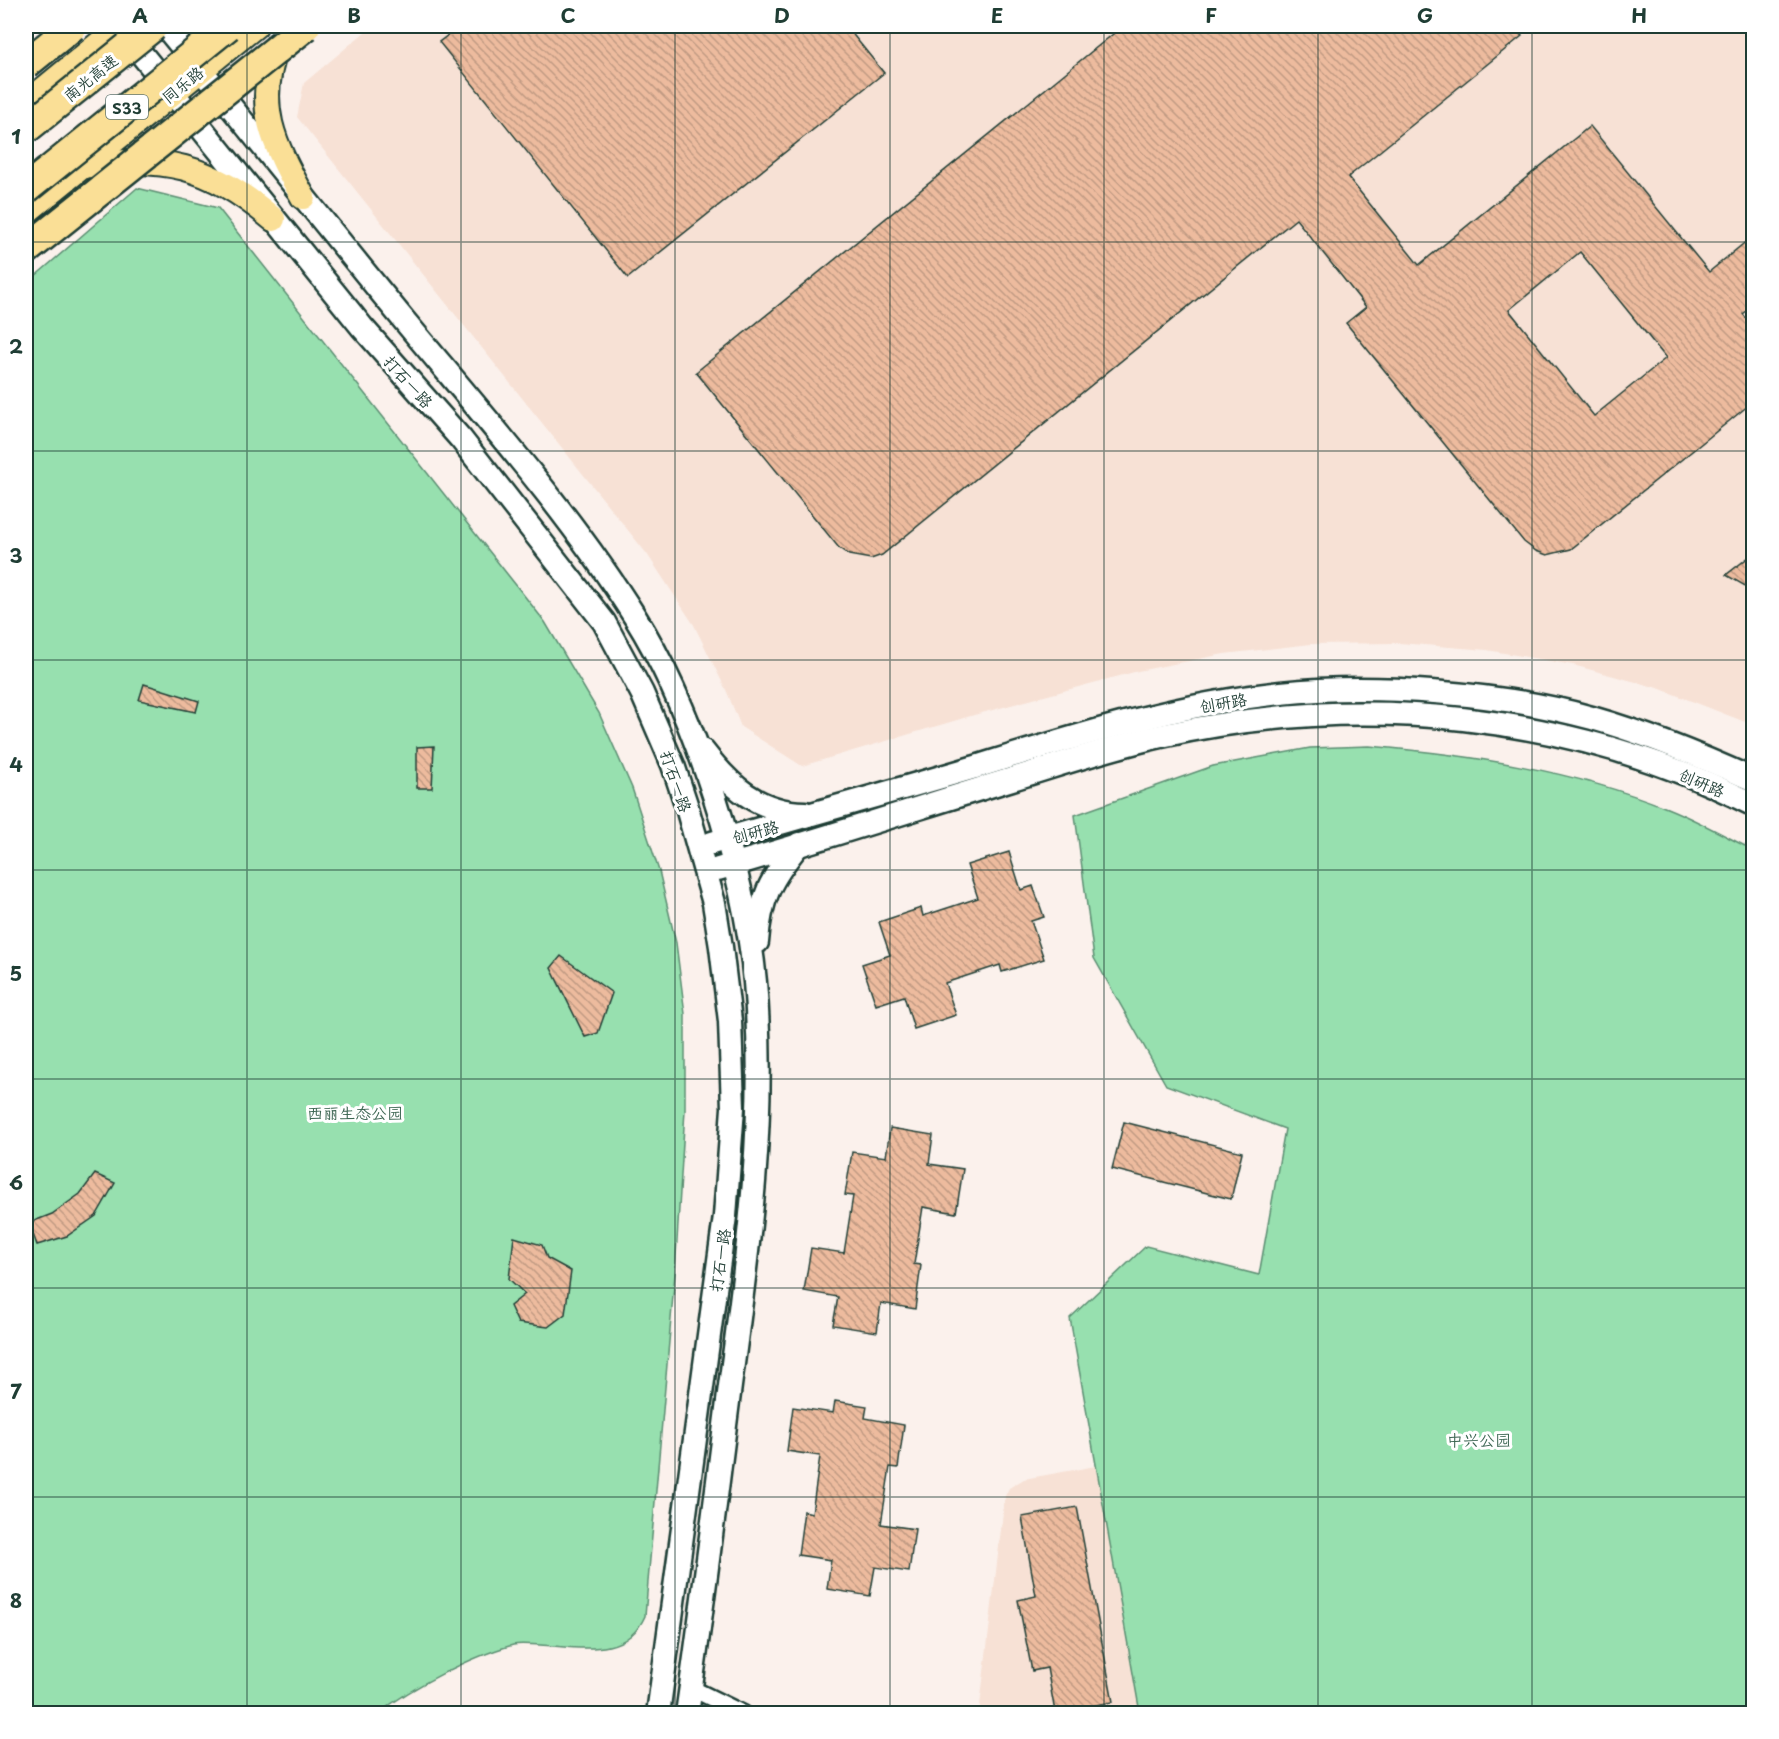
<svg xmlns="http://www.w3.org/2000/svg" width="1779" height="1739" font-family="'Playpen Sans','LXGW WenKai TC',sans-serif">
	<style>
		.built { fill: #f7e1d5 }
		.park { fill: #97e0af; stroke: #5b8e72; stroke-width: 1.5 }
		.building { fill: url(#building-back-hatch); stroke: #1f3d34; stroke-width: 1.5; fill-rule: evenodd }
		.lines { fill: none; stroke-linecap: round; stroke-linejoin: round }
		.minor-casing { stroke: #1f3d34; stroke-width: 20 }
		.secondary-casing { stroke: #1f3d34; stroke-width: 27 }
		.primary-casing { stroke: #1f3d34; stroke-width: 28 }
		.minor { stroke: #fff; stroke-width: 15 }
		.secondary { stroke: #fff; stroke-width: 22 }
		.primary { stroke: #fadf96; stroke-width: 24 }
		.motorway-bridge-casing { stroke: #1f3d34; stroke-width: 33; stroke-linecap: butt }
		.motorway-bridge { stroke: #fadf96; stroke-width: 28 }
		.grid { fill: none; stroke: #1f3d34; stroke-width: 1.5; stroke-opacity: 0.55 }
		.labels { text-anchor: middle; dominant-baseline: central; stroke-width: 6; stroke-linejoin: round; paint-order: stroke }
		.shield { fill: #fff; stroke: #627771; stroke-width: 1.5 }
		.shield-label { font-size: 15px; font-weight: bold; fill: #1f3d34 }
		.street-label { font-size: 16px; fill: #1f3d34; stroke: #fff }
		.park-label { font-size: 16px; fill: #3d6653; stroke: #fff }
		.neatline { fill: none; stroke: #1f3d34; stroke-width: 2 }
		.grid-label { font-size: 20px; text-anchor: middle; font-weight: bold; fill: #1f3d34 }
	</style>
	<defs>
		<pattern id="building-back-hatch" width="6" height="6" patternUnits="userSpaceOnUse" patternTransform="scale(1.5)"><rect width="6" height="6" fill="#edbb9e"/><path d="M-1 5l2 2M0 0l6 6M5-1l2 2" fill="none" stroke="#bf9982"/></pattern>
	</defs>
	<rect width="100%" height="100%" fill="#fbf1ec"/>
	<filter id="ink" filterUnits="userSpaceOnUse"><feTurbulence type="fractalNoise" baseFrequency=".0167" numOctaves="2"/><feDisplacementMap in="SourceGraphic" scale="12" xChannelSelector="R" yChannelSelector="G"/><feConvolveMatrix kernelMatrix="1 2 1 2 8 2 1 2 1" color-interpolation-filters="sRGB"/></filter>
	<g filter="url(#ink)">
		<g class="built">
			<polygon points="372,26 1753,26 1753,725 1658,688 1573,665 1487,650 1399,643 1311,644 1224,654 1138,671 974,715 802,766 741,727 727,692 694,625 647,554 297,117 304,83"/>
			<polygon points="1096,1466 1140,1713 979,1714 1005,1496 1009,1488 1024,1479"/>
		</g>
		<g class="park">
			<path d="M137,188L218,208L545,622L599,713L632,788L659,871L676,943L685,1014V1110L675,1273L645,1616C626,1659 580,1647 540,1645C532,1645 521,1643 513,1645C472,1656 412,1687 379,1713H26V284Z"/>
			<path d="M1369,746C1471,755 1572,770 1667,808C1697,820 1725,836 1753,850V1713H1140L1070,1318L1146,1246L1259,1275L1285,1129L1166,1085L1094,958L1075,815L1213,766L1310,748Z"/>
		</g>
		<g class="building">
			<polygon points="460,26 846,26 884,73 628,278 439,42"/>
			<path d="M1123,26H1513L1522,36L1348,177L1419,265L1590,126L1709,272L1754,235V305L1743,314L1754,327V401L1571,549L1547,555L1536,551L1524,542L1346,323L1366,307L1296,219L882,555L871,559L849,555L839,548L696,372ZM1580,252L1666,358L1594,416L1509,310Z"/>
			<polygon points="1754,553 1754,591 1726,575"/>
			<polygon points="144,684 199,701 196,712 139,700"/>
			<polygon points="434,746 432,788 417,788 417,747"/>
			<polygon points="1009,852 1021,890 1033,886 1044,917 1031,921 1044,959 1002,972 1000,965 945,983 956,1015 914,1029 904,996 876,1005 862,964 890,955 879,922 921,908 923,916 978,898 967,865"/>
			<polygon points="561,956 612,993 598,1033 585,1037 551,968"/>
			<polygon points="1124,1122 1242,1152 1231,1199 1112,1169"/>
			<polygon points="890,1128 933,1135 929,1164 963,1169 956,1213 923,1207 914,1264 921,1265 915,1309 881,1303 877,1332 833,1325 838,1297 804,1291 811,1248 844,1253 853,1196 845,1195 852,1152 886,1157"/>
			<polygon points="95,1174 115,1183 96,1216 67,1236 37,1245 29,1223 52,1214 80,1194"/>
			<polygon points="514,1237 542,1245 547,1258 571,1271 565,1314 548,1327 518,1323 510,1306 525,1294 509,1279"/>
			<polygon points="835,1401 867,1406 865,1418 904,1425 898,1468 890,1467 881,1524 915,1529 909,1572 875,1567 870,1596 827,1589 831,1560 798,1555 804,1511 812,1513 820,1456 787,1451 793,1407 833,1413"/>
			<polygon points="1077,1507 1113,1702 1055,1712 1047,1668 1032,1671 1018,1600 1036,1596 1022,1517"/>
		</g>
		<g class="lines">
			<defs>
				<polyline id="minor" points="691,1688 744,1714"/>
				<g id="secondary">
					<path d="M165,26C245,123 323,222 403,319C481,413 570,513 635,617C694,711 745,871 755,982C767,1118 748,1252 730,1386C716,1495 703,1605 687,1714"/>
					<polyline points="122,30 362,327 461,439 604,622 642,693 673,765 686,804 714,903 721,947 730,1021 733,1108 725,1216 658,1714"/>
					<path d="M703,751C730,786 758,812 805,813"/>
					<path d="M712,843C798,817 885,794 972,768C1073,737 1175,704 1281,693C1373,683 1503,693 1592,718C1648,734 1701,756 1754,780"/>
					<path d="M718,869C816,841 914,809 1012,779C1061,764 1111,747 1161,736C1361,692 1571,712 1754,805"/>
					<path d="M757,942C760,898 771,878 799,844"/>
				</g>
				<g id="primary">
					<path d="M278,44C253,105 274,144 303,197"/>
					<polyline points="26,104 121,26"/>
					<path d="M81,166C165,155 207,164 273,219"/>
					<polyline points="26,212 255,26"/>
				</g>
			</defs>
			<use href="#minor" class="minor-casing"/>
			<use href="#secondary" class="secondary-casing"/>
			<use href="#primary" class="primary-casing"/>
			<use href="#minor" class="minor"/>
			<use href="#secondary" class="secondary"/>
			<use href="#primary" class="primary"/>
			<defs>
				<g id="motorway-bridge">
					<polyline points="26,64 73,26"/>
					<polyline points="26,129 154,26"/>
					<polyline points="26,189 228,26"/>
					<polyline points="26,250 306,26"/>
				</g>
			</defs>
			<use href="#motorway-bridge" class="motorway-bridge-casing"/>
			<use href="#motorway-bridge" class="motorway-bridge"/>
		</g>
	</g>
	<path class="grid" d="M247,26V1714M461,26V1714M675,26V1714M890,26V1714M1104,26V1714M1318,26V1714M1532,26V1714M26,242H1754M26,451H1754M26,660H1754M26,870H1754M26,1079H1754M26,1288H1754M26,1497H1754"/>
	<g class="labels">
		<rect class="shield" x="106" y="95" width="42" height="24" rx="4.5"/>
		<g class="shield-label">
			<text x="127" y="107">S33</text>
		</g>
		<g class="street-label">
			<text transform="translate(90 77) rotate(-39)">南光高速</text>
			<text transform="translate(182 84) rotate(-39)">同乐路</text>
			<text transform="translate(409 381) rotate(48)">打石一路</text>
			<text transform="translate(1223 702) rotate(-10)">创研路</text>
			<text transform="translate(677 781) rotate(71)">打石一路</text>
			<text transform="translate(1702 782) rotate(23)">创研路</text>
			<text transform="translate(755 831) rotate(-15)">创研路</text>
			<text transform="translate(719 1260) rotate(-82)">打石一路</text>
		</g>
		<g class="park-label">
			<text x="355" y="1112">西丽生态公园</text>
			<text x="1479" y="1439">中兴公园</text>
		</g>
	</g>
	<rect width="1779" height="1739" fill="none" stroke="#fff" stroke-width="66"/>
	<rect x="33" y="33" width="1713" height="1673" class="neatline"/>
	<g class="grid-label">
		<text x="140" y="23">A</text>
		<text x="354" y="23">B</text>
		<text x="568" y="23">C</text>
		<text x="782" y="23">D</text>
		<text x="997" y="23">E</text>
		<text x="1211" y="23">F</text>
		<text x="1425" y="23">G</text>
		<text x="1639" y="23">H</text>
		<text x="16" y="144">1</text>
		<text x="16" y="354">2</text>
		<text x="16" y="563">3</text>
		<text x="16" y="772">4</text>
		<text x="16" y="981">5</text>
		<text x="16" y="1190">6</text>
		<text x="16" y="1399">7</text>
		<text x="16" y="1608">8</text>
	</g>
</svg>
